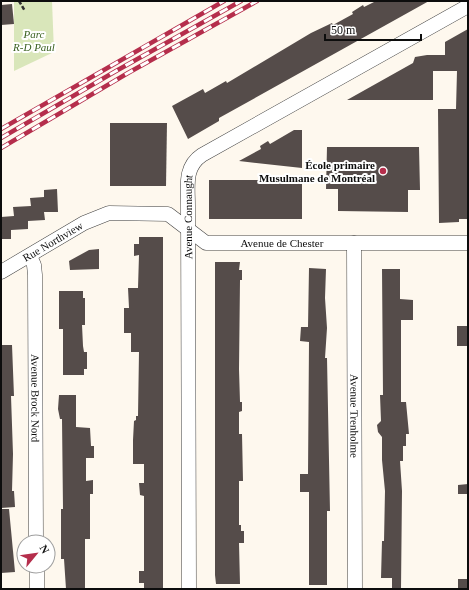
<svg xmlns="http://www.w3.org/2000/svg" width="469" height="590" font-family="'Times New Roman',serif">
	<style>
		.green { fill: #d9e6ba }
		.building { fill: #554c4a }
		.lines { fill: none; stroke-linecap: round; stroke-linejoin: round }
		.street-casing { stroke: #404040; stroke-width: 15 }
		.path { stroke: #2f2f2f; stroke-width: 2.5; stroke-dasharray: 4 2; stroke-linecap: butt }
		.street { stroke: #fff; stroke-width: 14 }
		.rail-casing { stroke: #b52e4c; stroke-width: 4.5 }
		.rail { stroke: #fff; stroke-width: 3; stroke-dasharray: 9; stroke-linecap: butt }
		.poi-dot { fill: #b52e4c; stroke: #fff; stroke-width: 1.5 }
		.labels { text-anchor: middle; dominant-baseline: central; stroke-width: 4; stroke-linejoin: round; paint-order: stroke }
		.park-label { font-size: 11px; font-style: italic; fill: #3a6121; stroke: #fff }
		.poi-label { font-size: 11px; font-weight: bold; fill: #0d0d0d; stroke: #fff; text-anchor: end }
		.street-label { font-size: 11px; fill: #0d0d0d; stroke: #fff }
	</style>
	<rect width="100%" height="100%" fill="#fef8ee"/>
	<polygon class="green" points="14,1 52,1 54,52 14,71"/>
	<g class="building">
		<polygon points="376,1 429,1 219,118 219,121 188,139 172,106 203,89 205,93 226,81 227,83 311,33 332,23 333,25 353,14 352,12 363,5 364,7"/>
		<polygon points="12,4 14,24 1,25 1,5"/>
		<polygon points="468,29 468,219 459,219 459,222 439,223 438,109 456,109 457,71 433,71 433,100 347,100 413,63 415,57 427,55 445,55 445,42"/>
		<polygon points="110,123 167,123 166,186 110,186"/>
		<polygon points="294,130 302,130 302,168 239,161 261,149 260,146 268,141 270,144"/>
		<polygon points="327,147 419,147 420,190 408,190 408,212 338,211 338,189 326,189"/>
		<rect x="209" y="180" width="93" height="39"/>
		<polygon points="57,189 58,212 44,212 45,220 28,221 28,229 11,230 11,239 1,239 1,217 14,216 13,207 31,206 30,198 44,197 44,190"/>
		<polygon points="139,237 163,237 163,589 144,589 144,583 139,583 139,571 144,571 144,496 140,495 139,483 144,483 144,464 133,464 133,440 134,421 136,420 136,416 138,416 139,352 131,352 131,333 124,333 124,308 129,308 128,288 138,288 139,255 134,256 134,244 139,244"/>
		<polygon points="99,249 99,269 70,270 69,261 89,250"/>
		<polygon points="215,262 240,262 239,270 242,270 242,280 240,280 239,369 240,402 242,402 242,411 239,412 239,434 242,434 243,481 239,481 239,525 241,525 241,531 244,531 244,543 239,543 240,584 216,584 215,575"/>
		<polygon points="309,268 326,269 325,298 327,328 325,358 327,358 330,511 327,511 327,585 309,585 309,492 300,492 300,474 308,474 309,342 300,341 301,327 308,327"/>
		<polygon points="382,269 400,269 400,299 413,300 413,320 401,320 401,402 406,402 409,434 406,434 406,446 403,446 403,461 400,461 402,491 401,589 392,589 392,578 381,578 382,541 384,541 385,491 382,460 382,437 378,432 377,425 381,421 380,395 383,395"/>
		<polygon points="59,291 83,291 83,298 85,298 85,325 82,325 83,346 84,352 87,352 87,369 84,369 84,375 63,375 63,329 59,329"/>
		<rect x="457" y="326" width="11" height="20"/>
		<polygon points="1,345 12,345 14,396 11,396 13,454 12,491 14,491 15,507 1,508"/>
		<polygon points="59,395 76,395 76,427 90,428 91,446 94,446 94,458 86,458 86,481 93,480 93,494 90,494 90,539 85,539 85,589 66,589 64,559 61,559 61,509 63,509 62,419 60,419 58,409"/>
		<polygon points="468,484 468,494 458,494 458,485"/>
		<polygon points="1,509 9,509 15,572 1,573"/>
		<rect x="458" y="579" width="10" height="10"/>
	</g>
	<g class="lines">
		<defs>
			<g id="street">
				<path id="s1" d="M354,243L355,589"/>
				<path id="s2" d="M30,256L34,265L35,275L36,542"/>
				<path id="s3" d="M1,272L84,223L109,213L168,214L206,243H468"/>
				<polyline points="37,566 37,589"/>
				<path id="s4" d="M189,589L188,205C188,186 184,167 202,155L468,6"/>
			</g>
		</defs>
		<use href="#street" class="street-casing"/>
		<polyline class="path" points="19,1 25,11"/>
		<use href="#street" class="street"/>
		<defs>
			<g id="rail">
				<polyline points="1,129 224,1"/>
				<polyline points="1,138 116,71 241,1"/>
				<polyline points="1,148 128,73 257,1"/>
			</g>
		</defs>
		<use href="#rail" class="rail-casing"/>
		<use href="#rail" class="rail"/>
	</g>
	<circle class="poi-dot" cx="383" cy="171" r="4"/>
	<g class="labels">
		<g class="park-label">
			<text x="34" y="34">Parc<tspan x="34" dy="13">R-D Paul</tspan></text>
		</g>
		<g class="poi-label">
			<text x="375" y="165">École primaire<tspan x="375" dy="13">Musulmane de Montréal</tspan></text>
		</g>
		<g class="street-label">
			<text stroke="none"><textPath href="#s4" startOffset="372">Avenue Connaught</textPath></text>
			<text stroke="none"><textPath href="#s3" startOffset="60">Rue Northview</textPath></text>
			<text stroke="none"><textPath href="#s3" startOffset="306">Avenue de Chester</textPath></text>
			<text stroke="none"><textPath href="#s2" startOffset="143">Avenue Brock Nord</textPath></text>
			<text stroke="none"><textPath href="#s1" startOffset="173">Avenue Trenholme</textPath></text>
		</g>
	</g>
	<rect width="469" height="590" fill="none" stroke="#0d0d0d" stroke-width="4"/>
	<g transform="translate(36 554) rotate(61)"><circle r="19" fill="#ffffff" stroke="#9e9e9e"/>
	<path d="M0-3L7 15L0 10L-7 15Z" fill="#b52e4c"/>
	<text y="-6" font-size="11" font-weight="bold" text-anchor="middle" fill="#0d0d0d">N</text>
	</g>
	<path d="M325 34v6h96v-6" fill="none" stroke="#0d0d0d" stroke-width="2"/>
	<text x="331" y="34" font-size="12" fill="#0d0d0d" stroke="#ffffff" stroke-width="3" paint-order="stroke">50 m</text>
</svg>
